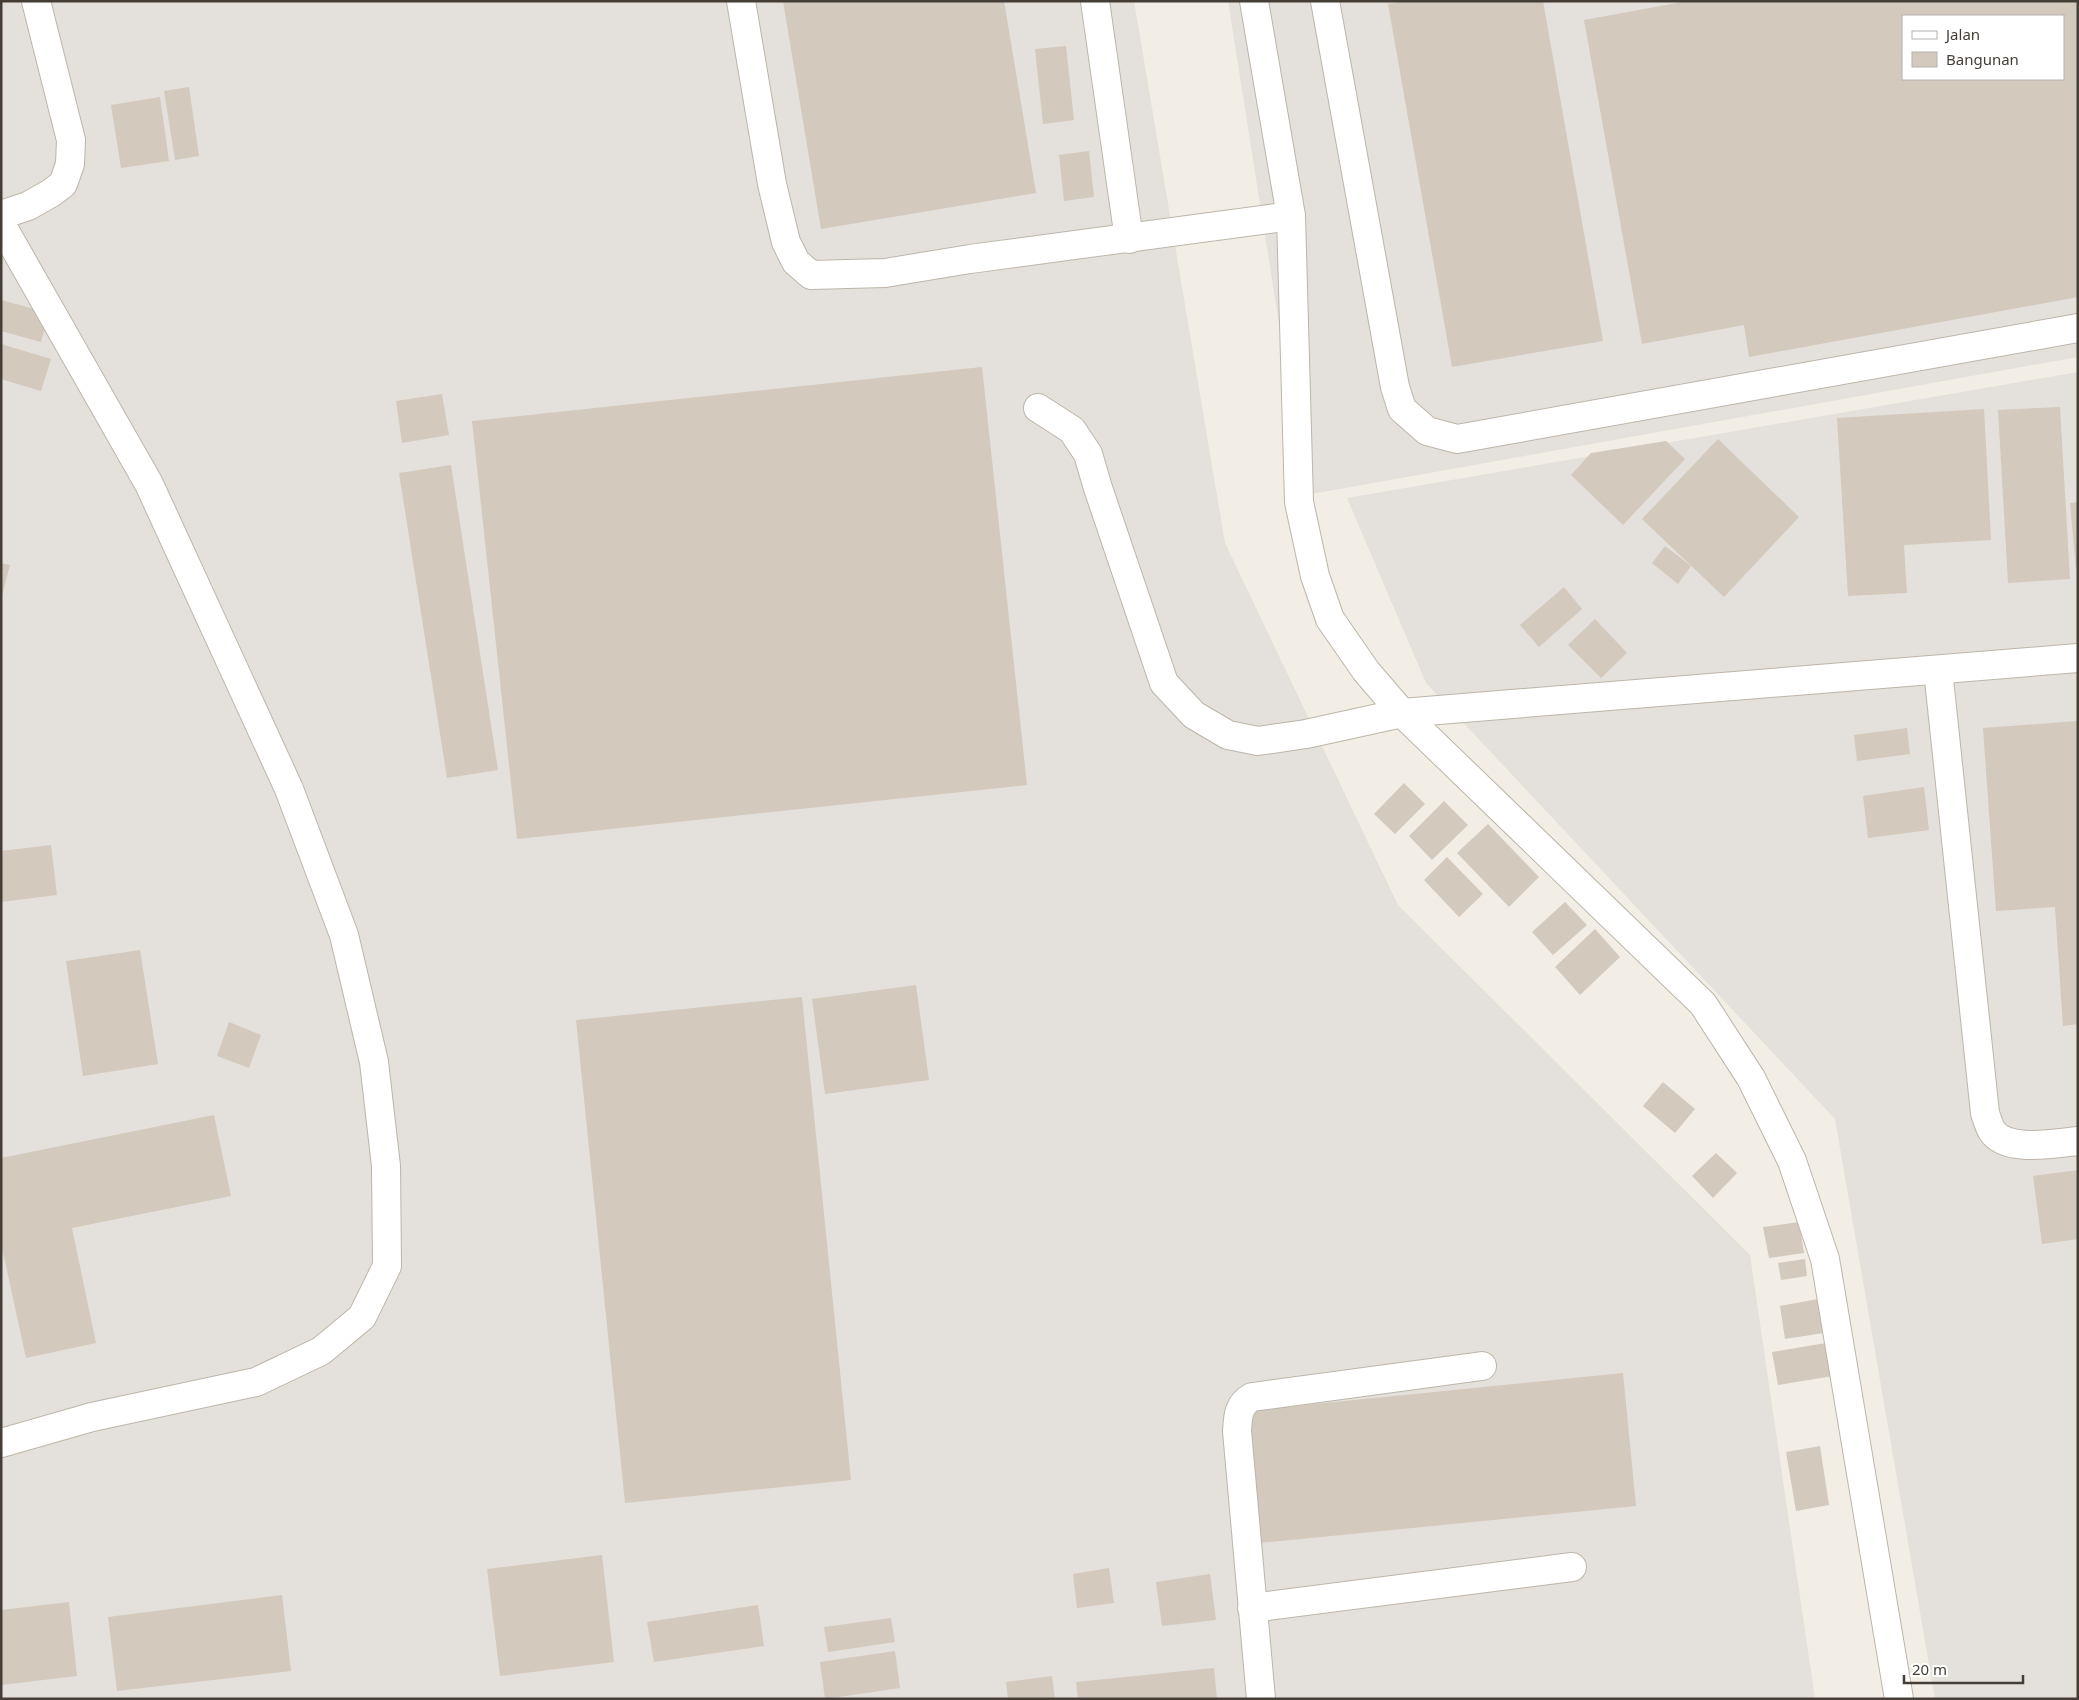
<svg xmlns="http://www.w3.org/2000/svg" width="2079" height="1700" font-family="'Noto Sans',sans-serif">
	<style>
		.industrial { fill: #e4e0db; fill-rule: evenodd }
		.building { fill: #d3c9bc; fill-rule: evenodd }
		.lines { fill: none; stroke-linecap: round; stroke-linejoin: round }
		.minor-casing { stroke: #bdb5a9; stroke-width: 30 }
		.minor { stroke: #fff; stroke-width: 28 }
	</style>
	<rect width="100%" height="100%" fill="#f2eee6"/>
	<g class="industrial">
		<polygon points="1,1 1134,1 1225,543 1398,905 1750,1255 1815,1699 1,1699"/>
		<path d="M1228,1H2078V357L1306,495ZM1903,16H2063V79H1903Z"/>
		<polygon points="2078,372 2078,1699 1935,1699 1835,1119 1426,683 1347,498"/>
	</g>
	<g class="building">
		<polygon points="783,1 1004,1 1036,193 821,229"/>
		<polygon points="1406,1 1543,1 1603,341 1452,367 1388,4"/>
		<path d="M1688,1H2078V297L1749,357L1744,325L1642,344L1584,20ZM1903,16H2063V79H1903Z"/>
		<polygon points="1066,46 1074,120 1043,124 1035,49"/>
		<polygon points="189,87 199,156 175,160 164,91"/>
		<polygon points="160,97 169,161 121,168 111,105"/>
		<polygon points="1089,151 1094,197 1064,201 1059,155"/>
		<polygon points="1,300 49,313 41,342 1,331"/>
		<polygon points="1,344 51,359 41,391 1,379"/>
		<polygon points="982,367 1027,785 517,839 472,421"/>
		<polygon points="442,394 449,435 402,443 396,401"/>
		<polygon points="2060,407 2070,579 2008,583 1998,410"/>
		<polygon points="1984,409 1991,540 1904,545 1907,593 1848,596 1837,418"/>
		<polygon points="1718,439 1799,517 1724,597 1642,519"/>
		<polygon points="1666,441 1685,459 1623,525 1571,475 1591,453"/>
		<polygon points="451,465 498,770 447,778 399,473"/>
		<polygon points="2078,502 2078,569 2076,569 2070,503"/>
		<polygon points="1665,546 1691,566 1678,584 1652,563"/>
		<polygon points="1,563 10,565 2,596 1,596"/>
		<polygon points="1564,587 1582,609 1539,647 1520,625"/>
		<polygon points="1595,619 1627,653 1601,678 1568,645"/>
		<polygon points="2078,721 2078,1024 2063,1026 2055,907 1996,911 1983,728"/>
		<polygon points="1907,728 1910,754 1857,761 1854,735"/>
		<polygon points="1404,783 1425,804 1395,834 1374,814"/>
		<polygon points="1924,787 1929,830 1868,838 1863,796"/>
		<polygon points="1444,801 1468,825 1432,860 1409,836"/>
		<polygon points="1488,824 1539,877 1509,907 1457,853"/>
		<polygon points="51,845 57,895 1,902 1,851"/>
		<polygon points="1447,857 1483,894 1459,917 1424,880"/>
		<polygon points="1565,902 1587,925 1553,955 1532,932"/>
		<polygon points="1595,929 1620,957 1580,995 1555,967"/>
		<polygon points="140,950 158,1064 83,1076 66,961"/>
		<polygon points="916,985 929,1080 825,1094 812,999"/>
		<polygon points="802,997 851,1480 625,1503 576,1020"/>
		<polygon points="229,1022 261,1035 249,1068 217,1056"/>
		<polygon points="1663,1082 1695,1109 1675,1133 1643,1106"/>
		<polygon points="214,1115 231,1196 72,1228 96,1343 26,1358 1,1243 1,1158"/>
		<polygon points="1716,1153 1737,1173 1713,1198 1692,1176"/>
		<polygon points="2078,1170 2078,1239 2042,1244 2033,1176"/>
		<polygon points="1799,1222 1804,1253 1769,1258 1763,1227"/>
		<polygon points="1805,1259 1807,1276 1781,1280 1778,1263"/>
		<polygon points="1818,1299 1824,1333 1785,1339 1780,1306"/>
		<polygon points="1826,1343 1833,1376 1778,1385 1772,1352"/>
		<polygon points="1623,1373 1636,1506 1259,1543 1246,1411"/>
		<polygon points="1820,1446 1829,1505 1796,1511 1786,1452"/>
		<polygon points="602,1555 614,1662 500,1676 487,1569"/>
		<polygon points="1109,1568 1114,1603 1077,1608 1073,1574"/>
		<polygon points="1210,1574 1216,1620 1162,1626 1156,1582"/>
		<polygon points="282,1595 291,1671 117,1691 108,1617"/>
		<polygon points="69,1602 77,1676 1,1685 1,1610"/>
		<polygon points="758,1605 764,1646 654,1662 647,1622"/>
		<polygon points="891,1618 895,1642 828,1652 824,1627"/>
		<polygon points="895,1651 900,1688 825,1699 820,1662"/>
		<polygon points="1214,1668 1217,1699 1078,1699 1076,1682"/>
		<polygon points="1052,1676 1055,1699 1008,1699 1006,1682"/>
	</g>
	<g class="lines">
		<defs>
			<g id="minor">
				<polyline points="741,1 772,184 786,242 796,262 811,275 885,273 970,259 1291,216"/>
				<polyline points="1095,1 1129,239"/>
				<polyline points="1254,1 1291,216 1299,502 1315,576 1330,619 1366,671 1402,713 1703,1004 1751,1078 1792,1161 1825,1259 1899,1699"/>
				<polyline points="1325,1 1395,387 1402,409 1427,431 1457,439 2078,328"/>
				<polyline points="1,215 28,206 51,193 63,184 70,164 71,140 36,1"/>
				<polyline points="1,224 149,484 289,789 344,935 374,1062 386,1166 387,1266 362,1317 321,1351 256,1382 92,1417 1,1443"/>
				<polyline points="1038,408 1072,430 1088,454 1098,488 1164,683 1194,715 1228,735 1258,741 1306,734 1402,713 2078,658"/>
				<path d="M1938,670L1985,1113C1987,1119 1989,1126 1992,1131C2007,1153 2055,1143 2078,1141"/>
				<polyline points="1252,1608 1572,1567"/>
				<path d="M1261,1699L1237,1431C1238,1416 1238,1405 1252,1397L1482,1366"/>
			</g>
		</defs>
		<use href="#minor" class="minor-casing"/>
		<use href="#minor" class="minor"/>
	</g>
	<rect width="2079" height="1700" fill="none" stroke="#453e36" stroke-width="5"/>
	<rect x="1902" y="15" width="162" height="65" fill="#ffffff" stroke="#b5b2af"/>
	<rect x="1912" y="31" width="25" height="8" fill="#ffffff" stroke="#b5b2af"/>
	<text x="1946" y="40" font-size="15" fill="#453e36">Jalan</text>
	<rect x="1912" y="52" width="25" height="15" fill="#d3c9bc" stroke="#b5b2af"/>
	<text x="1946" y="65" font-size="15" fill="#453e36">Bangunan</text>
	<path d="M1904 1675v8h119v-8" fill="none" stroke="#453e36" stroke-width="2.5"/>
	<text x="1912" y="1675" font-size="15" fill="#453e36" stroke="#ffffff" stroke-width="4" paint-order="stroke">20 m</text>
</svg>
